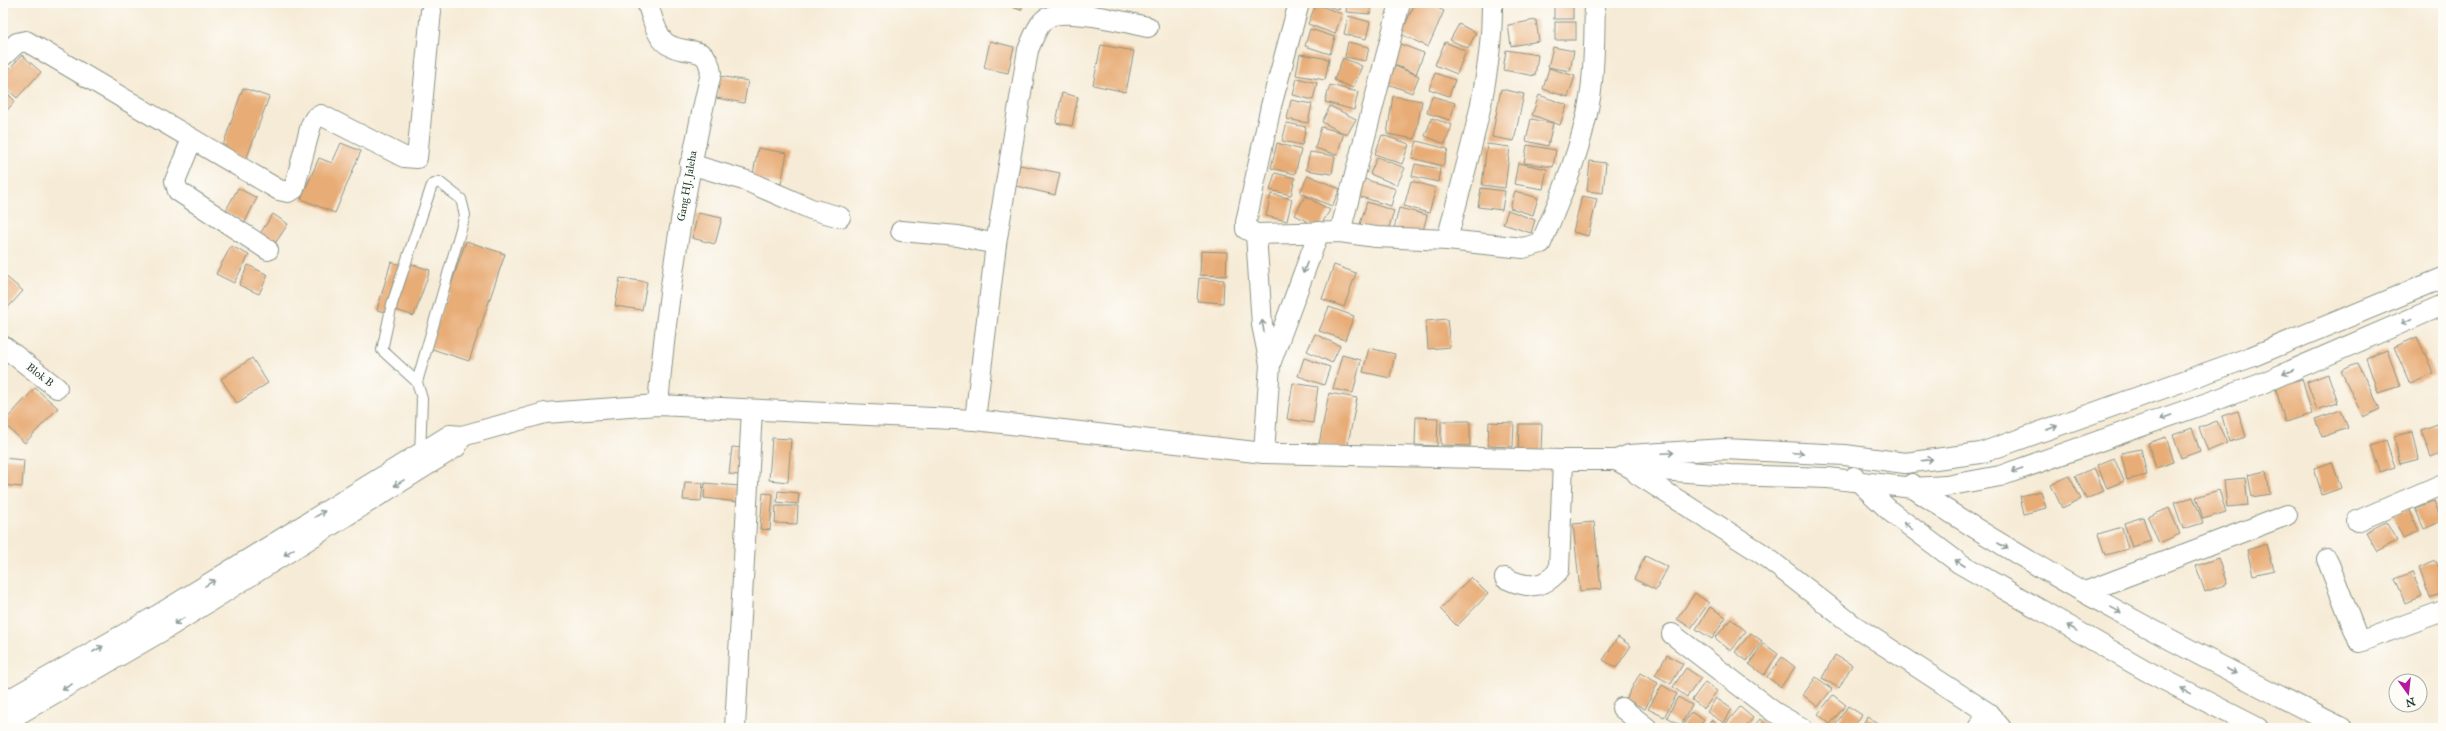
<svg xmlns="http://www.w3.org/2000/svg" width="2446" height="731" font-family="'IM FELL Great Primer',serif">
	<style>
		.building { fill: #e8ac76 }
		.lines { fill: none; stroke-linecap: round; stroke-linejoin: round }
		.lane-casing { stroke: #8a9485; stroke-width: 12 }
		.street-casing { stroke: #8a9485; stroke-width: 22 }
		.lane { stroke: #fff; stroke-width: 10 }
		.street { stroke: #fff; stroke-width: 20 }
		.oneway { stroke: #8f9e9a }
		.labels { text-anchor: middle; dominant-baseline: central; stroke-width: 3; stroke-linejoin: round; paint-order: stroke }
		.street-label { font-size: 11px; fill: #1f3d34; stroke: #fdfcf7 }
	</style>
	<rect width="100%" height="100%" fill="#fdfcf7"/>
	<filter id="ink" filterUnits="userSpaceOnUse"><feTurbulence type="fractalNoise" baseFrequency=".025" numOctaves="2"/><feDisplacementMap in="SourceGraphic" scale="8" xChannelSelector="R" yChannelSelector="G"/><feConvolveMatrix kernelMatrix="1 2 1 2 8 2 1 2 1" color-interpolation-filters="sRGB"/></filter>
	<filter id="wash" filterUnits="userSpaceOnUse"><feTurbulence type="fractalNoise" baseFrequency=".012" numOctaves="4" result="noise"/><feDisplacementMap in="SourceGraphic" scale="16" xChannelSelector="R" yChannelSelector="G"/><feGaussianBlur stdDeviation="0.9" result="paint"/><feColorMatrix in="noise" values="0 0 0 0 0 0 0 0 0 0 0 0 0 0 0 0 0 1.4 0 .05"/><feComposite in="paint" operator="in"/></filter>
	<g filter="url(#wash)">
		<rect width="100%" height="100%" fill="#f6ebd6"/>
		<g id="blocks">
			<g class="building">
				<polygon points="1001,3 1024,3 1021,10"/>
				<polygon points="1319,3 1341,3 1339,10"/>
				<polygon points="1347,3 1371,3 1370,14 1346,12"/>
				<polygon points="1415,3 1427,3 1444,11 1428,47 1401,34"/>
				<rect x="1554" y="3" width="19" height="16"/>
				<polygon points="1316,4 1342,14 1335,34 1308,24"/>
				<polygon points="1348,16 1370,22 1366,39 1344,34"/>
				<polygon points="1536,20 1539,41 1511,46 1508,25"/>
				<rect x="1555" y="22" width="21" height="18"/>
				<polygon points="1459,24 1476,33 1468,48 1450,40"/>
				<polygon points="1310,29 1335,37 1330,54 1305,46"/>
				<polygon points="990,41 1014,47 1008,73 984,68"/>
				<polygon points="1348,42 1369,47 1366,61 1345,57"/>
				<polygon points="1445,42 1466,51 1457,74 1435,65"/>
				<polygon points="1400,44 1424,53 1416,74 1392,64"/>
				<polygon points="1101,45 1134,51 1126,92 1093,85"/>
				<polygon points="1553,47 1574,51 1570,71 1548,67"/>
				<polygon points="1506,50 1538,55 1535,76 1503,70"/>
				<polygon points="1300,54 1329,59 1325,80 1296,75"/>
				<polygon points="22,55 41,72 17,98 3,85 3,76"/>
				<polygon points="1343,58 1362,66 1353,88 1334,80"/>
				<polygon points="1395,66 1419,76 1412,93 1388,84"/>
				<polygon points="1549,68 1575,76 1568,97 1543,89"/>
				<polygon points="1435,73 1455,80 1449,96 1429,89"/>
				<polygon points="720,76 748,81 744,103 716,98"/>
				<polygon points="1297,78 1317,83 1313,100 1293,95"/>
				<polygon points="1330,85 1358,92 1354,110 1325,102"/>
				<polygon points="243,88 269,97 246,160 221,151"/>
				<polygon points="3,89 15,101 3,115"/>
				<polygon points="1501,89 1524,94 1514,141 1492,137"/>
				<polygon points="1062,93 1078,97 1072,126 1056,123"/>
				<polygon points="1539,95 1567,105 1560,125 1532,115"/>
				<polygon points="1393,96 1422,101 1415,139 1387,134"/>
				<polygon points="1432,96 1455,103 1450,120 1427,113"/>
				<polygon points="1291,100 1312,104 1308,123 1287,119"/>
				<polygon points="1330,106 1356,119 1347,135 1322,122"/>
				<polygon points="1432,118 1452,125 1445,144 1425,136"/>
				<polygon points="1531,119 1553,123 1548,146 1526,141"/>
				<polygon points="1287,123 1306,127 1302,145 1282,141"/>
				<polygon points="1321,127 1344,133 1337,155 1315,148"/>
				<polygon points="1382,135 1409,144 1402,164 1375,154"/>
				<polygon points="1417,141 1448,149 1443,166 1412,158"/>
				<polygon points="341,143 361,151 335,213 301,199 319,158 332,163"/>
				<polygon points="1277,143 1301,150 1295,174 1271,168"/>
				<polygon points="1487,144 1510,147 1505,188 1482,185"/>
				<polygon points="1527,145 1556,150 1553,167 1524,163"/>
				<polygon points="758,148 787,153 781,184 752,179"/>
				<polygon points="1310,152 1335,156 1332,174 1306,170"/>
				<polygon points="1377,157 1405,168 1397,185 1370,174"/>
				<polygon points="1590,161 1606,163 1603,193 1587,191"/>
				<polygon points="1518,163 1547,169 1543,189 1514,184"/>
				<polygon points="1415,164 1440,169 1438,182 1412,176"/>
				<polygon points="1020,165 1060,173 1055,195 1016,186"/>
				<polygon points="1275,173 1295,178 1291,195 1270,190"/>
				<polygon points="1308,175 1340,189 1332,206 1300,193"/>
				<polygon points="1364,179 1396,189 1391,206 1358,196"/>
				<polygon points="1411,181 1436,188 1429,213 1404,206"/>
				<polygon points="238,188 257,198 245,222 225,212"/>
				<polygon points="1481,188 1505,191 1502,210 1478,207"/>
				<polygon points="1515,191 1538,198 1533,215 1510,208"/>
				<polygon points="1271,194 1292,199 1287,221 1266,216"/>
				<polygon points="1305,196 1330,210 1319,228 1295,215"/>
				<polygon points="1582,196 1597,199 1588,236 1573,232"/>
				<polygon points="1367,202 1394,211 1387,233 1360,224"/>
				<polygon points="1399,208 1427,215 1421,239 1393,233"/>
				<polygon points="1508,210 1535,220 1531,233 1503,224"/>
				<polygon points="698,213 722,218 715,244 692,238"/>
				<polygon points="273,214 288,224 274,245 259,235"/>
				<polygon points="466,241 505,254 469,361 429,348"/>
				<polygon points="231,246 249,255 234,283 216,274"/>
				<polygon points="1201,251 1227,252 1226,276 1200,275"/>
				<polygon points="391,262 401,265 388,313 377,310"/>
				<polygon points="408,263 430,270 414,316 393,309"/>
				<polygon points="248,265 268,275 259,294 239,285"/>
				<polygon points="1334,265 1356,273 1344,307 1322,299"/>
				<polygon points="3,274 23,291 3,313"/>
				<polygon points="620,278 647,282 642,310 615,306"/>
				<polygon points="1199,278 1224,280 1223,303 1197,301"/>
				<polygon points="1329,307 1354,316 1345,340 1319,331"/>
				<polygon points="1447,319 1450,347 1428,349 1426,321"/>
				<polygon points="1315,334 1340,346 1332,363 1307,351"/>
				<polygon points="2417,337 2434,374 2410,384 2394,347"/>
				<polygon points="1369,348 1395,354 1390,378 1363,372"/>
				<polygon points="2387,350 2400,386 2378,393 2366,358"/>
				<polygon points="1342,355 1361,360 1353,393 1333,389"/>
				<polygon points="252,358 268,383 237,403 221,379"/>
				<polygon points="1304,358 1330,367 1324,385 1298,376"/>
				<polygon points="2358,363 2380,409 2363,417 2341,371"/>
				<polygon points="2328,374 2338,403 2317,410 2307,382"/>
				<polygon points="2302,379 2312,414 2285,422 2275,386"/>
				<polygon points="1293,383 1318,387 1313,423 1287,419"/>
				<polygon points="35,388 58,408 25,443 3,423"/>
				<polygon points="1329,393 1357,398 1347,449 1319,444"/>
				<polygon points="2341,410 2348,428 2322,437 2315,419"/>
				<polygon points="2238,411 2246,437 2229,442 2222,416"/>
				<polygon points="1416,417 1438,418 1437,446 1415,445"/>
				<polygon points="1441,421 1470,421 1470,446 1441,445"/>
				<polygon points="2217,421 2227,443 2208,451 2199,428"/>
				<polygon points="1489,422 1514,423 1513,447 1488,446"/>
				<polygon points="2443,422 2443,452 2431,457 2421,430"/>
				<polygon points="1519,424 1542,424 1541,452 1518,452"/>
				<polygon points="2192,428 2200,451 2181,458 2173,435"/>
				<polygon points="2413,432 2419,459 2400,464 2394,436"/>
				<polygon points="2166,437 2174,462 2156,468 2148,443"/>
				<polygon points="772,438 791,439 788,482 769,480"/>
				<polygon points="2386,440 2395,467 2380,472 2371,446"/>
				<polygon points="732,447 742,448 739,475 729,474"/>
				<polygon points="2141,449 2147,475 2127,480 2121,453"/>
				<polygon points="3,458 24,460 22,487 3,485"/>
				<polygon points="2114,458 2124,481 2107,488 2097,465"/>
				<polygon points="2332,462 2341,488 2322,495 2314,468"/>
				<polygon points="2094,468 2104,491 2086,499 2075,476"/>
				<polygon points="2266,471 2270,494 2252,497 2248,475"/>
				<polygon points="2069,476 2081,499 2062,508 2051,485"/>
				<polygon points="2245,478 2248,505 2227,507 2224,480"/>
				<polygon points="685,482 703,483 701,501 683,500"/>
				<polygon points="705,483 739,486 738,502 704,498"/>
				<polygon points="2219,490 2226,512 2203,519 2196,497"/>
				<polygon points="778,491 799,493 798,504 777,502"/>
				<polygon points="2041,491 2046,508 2024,514 2020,496"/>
				<polygon points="763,493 773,494 770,530 760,529"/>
				<polygon points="2193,497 2203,523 2183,529 2174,503"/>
				<polygon points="2434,501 2442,521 2424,529 2415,508"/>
				<polygon points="776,506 798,506 797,524 775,523"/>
				<polygon points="2169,508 2180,534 2159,543 2148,517"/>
				<polygon points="2409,508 2419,531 2403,538 2393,516"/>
				<polygon points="2143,517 2151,541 2132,547 2124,523"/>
				<polygon points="1594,522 1601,589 1580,591 1573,524"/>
				<polygon points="2386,522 2397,541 2377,551 2366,532"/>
				<polygon points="2122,527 2128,549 2105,555 2098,534"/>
				<polygon points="2267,544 2274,570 2253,575 2247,550"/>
				<polygon points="1645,556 1668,567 1656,590 1634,579"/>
				<polygon points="2218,558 2227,584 2205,592 2196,566"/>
				<polygon points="2436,561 2443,579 2443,593 2430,598 2419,568"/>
				<polygon points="2412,572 2422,596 2405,603 2395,579"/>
				<polygon points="1471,577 1488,594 1457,626 1440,609"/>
				<polygon points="1695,593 1709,603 1691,628 1677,619"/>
				<polygon points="1710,607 1726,617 1712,639 1696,629"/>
				<polygon points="1731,619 1746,631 1731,651 1715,638"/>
				<polygon points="1751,633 1762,641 1747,661 1735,652"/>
				<polygon points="1618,637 1631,646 1616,668 1603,660"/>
				<polygon points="1763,643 1778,654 1764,675 1749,664"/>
				<polygon points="1667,655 1683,664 1671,684 1655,675"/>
				<polygon points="1835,655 1852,665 1839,688 1822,678"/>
				<polygon points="1782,657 1795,667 1781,687 1767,677"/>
				<polygon points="1686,668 1701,678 1687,697 1673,687"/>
				<polygon points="1640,673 1658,683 1645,709 1626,699"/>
				<polygon points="1816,677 1832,689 1818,707 1803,695"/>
				<polygon points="1705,682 1717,691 1704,709 1692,700"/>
				<polygon points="1662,685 1677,694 1664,717 1648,709"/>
				<polygon points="1833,695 1846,705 1830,724 1818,714"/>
				<polygon points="1678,697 1692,705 1681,725 1667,717"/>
				<polygon points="1716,698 1732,709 1724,723 1707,712"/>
				<polygon points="1848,706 1862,715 1853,728 1836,728 1834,727"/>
				<polygon points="1740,707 1753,718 1745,728 1726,728 1724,726"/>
				<polygon points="1691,712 1704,720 1699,728 1681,728"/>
				<polygon points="1867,717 1882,726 1881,728 1861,728"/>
				<polygon points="1760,719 1770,728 1752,728"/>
				<polygon points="1711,720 1723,728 1705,728"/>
				<polygon points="26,721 29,728 8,728"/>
			</g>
		</g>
	</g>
	<g filter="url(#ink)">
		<use href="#blocks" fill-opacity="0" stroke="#8a9485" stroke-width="1"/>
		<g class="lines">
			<defs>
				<polyline id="lane" points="417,382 465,215 461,199 439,182 432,185 392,304 382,350 417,382 422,399 420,455"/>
				<g id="street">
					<path d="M647,3C652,15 656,37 667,44C688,57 707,42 711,73C685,183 667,292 658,405"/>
					<path d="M1299,3L1271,106L1246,222V229L1256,234L1340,232L1376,237L1447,240L1523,248L1541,243C1561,197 1582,148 1590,98C1595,67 1594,35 1595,3"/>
					<polyline points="3,56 17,43 26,41 279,190 288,192 294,189 311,125 315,118 321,115 404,157 417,158 431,11"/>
					<polyline points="192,139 175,181 178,191 268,250"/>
					<polyline points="690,164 747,181 811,209 840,217"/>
					<polyline points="901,231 958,236 996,244"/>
					<polyline points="1340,232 1400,3"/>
					<polyline points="1256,234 1262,325 1270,364 1264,453"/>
					<path d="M1447,240C1466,164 1493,82 1492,3"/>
					<polyline points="3,346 57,388"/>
					<polyline points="1270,364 1319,232"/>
					<path d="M975,420L996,244L1028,50C1032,41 1036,29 1042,22C1057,3 1127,23 1148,27"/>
					<polyline points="1616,460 1631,468 1730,475 1828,478 1913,488 1946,486 2000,476 2258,385 2443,305"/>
					<polyline points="1631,465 1637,474 1761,553 1853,625 1988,713 2001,728"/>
					<polyline points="1854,477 1891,512 1959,563 2145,670 2258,728"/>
					<path d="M1912,484L1913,488C2049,579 2196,654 2342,728"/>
					<polyline points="2357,521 2443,484"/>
					<polyline points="2327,559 2359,642 2443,611"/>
					<path d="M1505,578C1526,588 1543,590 1559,570L1563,460"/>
					<polyline points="2085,592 2287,515"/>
					<polyline points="1672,634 1774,712 1802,728"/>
					<polyline points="3,703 158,615 450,435 462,436 545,413 658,405 975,420 1264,453 1563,460 1616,460 1629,455 1725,449 1845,455 1905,463 1981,453 2251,357 2443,278"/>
					<polyline points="1622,708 1647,728"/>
					<polyline points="3,723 167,628 456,447 462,436"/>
					<polyline points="735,728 752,410"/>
					<polyline points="1978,728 1988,713"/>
				</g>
			</defs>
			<use href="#lane" class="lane-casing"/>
			<use href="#street" class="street-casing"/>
			<use href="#lane" class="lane"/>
			<use href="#street" class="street"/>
		</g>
		<defs><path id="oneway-shaft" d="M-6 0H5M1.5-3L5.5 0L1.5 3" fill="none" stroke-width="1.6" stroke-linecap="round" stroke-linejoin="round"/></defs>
		<g class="oneway">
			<use href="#oneway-shaft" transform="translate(1305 268) rotate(110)"/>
			<use href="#oneway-shaft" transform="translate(2407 321) rotate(157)"/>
			<use href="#oneway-shaft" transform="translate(1263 326) rotate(-99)"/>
			<use href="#oneway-shaft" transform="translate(2288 372) rotate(157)"/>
			<use href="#oneway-shaft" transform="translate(2166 417) rotate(160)"/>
			<use href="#oneway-shaft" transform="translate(2052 428) rotate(-20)"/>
			<use href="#oneway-shaft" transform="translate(1668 453) rotate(-3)"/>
			<use href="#oneway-shaft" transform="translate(1798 453) rotate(3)"/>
			<use href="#oneway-shaft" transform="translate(1927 460) rotate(-8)"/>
			<use href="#oneway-shaft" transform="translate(2017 470) rotate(160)"/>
			<use href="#oneway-shaft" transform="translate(399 483) rotate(148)"/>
			<use href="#oneway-shaft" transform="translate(320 514) rotate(-32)"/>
			<use href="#oneway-shaft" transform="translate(1908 526) rotate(-141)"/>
			<use href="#oneway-shaft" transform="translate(2003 546) rotate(30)"/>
			<use href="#oneway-shaft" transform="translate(289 552) rotate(148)"/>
			<use href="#oneway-shaft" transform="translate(1960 563) rotate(-147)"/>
			<use href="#oneway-shaft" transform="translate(210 583) rotate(-32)"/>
			<use href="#oneway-shaft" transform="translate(2116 610) rotate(29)"/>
			<use href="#oneway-shaft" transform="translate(179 621) rotate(148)"/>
			<use href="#oneway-shaft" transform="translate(2072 628) rotate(-150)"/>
			<use href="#oneway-shaft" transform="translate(98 649) rotate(-30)"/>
			<use href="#oneway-shaft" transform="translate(2231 671) rotate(27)"/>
			<use href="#oneway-shaft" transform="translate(67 687) rotate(150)"/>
			<use href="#oneway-shaft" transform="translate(2186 691) rotate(-153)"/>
		</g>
	</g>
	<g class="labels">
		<g class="street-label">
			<text transform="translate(687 186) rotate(-80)">Gang HJ. Jaleha</text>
			<text transform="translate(40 375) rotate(38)">Blok B</text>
		</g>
	</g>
	<rect width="2446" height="731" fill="none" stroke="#fdfcf7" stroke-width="16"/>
	<g transform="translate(2408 693) rotate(165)"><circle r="19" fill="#fdfcf7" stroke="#a4b0a9"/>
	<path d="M0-3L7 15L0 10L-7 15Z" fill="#b5179e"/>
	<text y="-6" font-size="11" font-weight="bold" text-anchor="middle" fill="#1f3d34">N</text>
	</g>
</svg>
